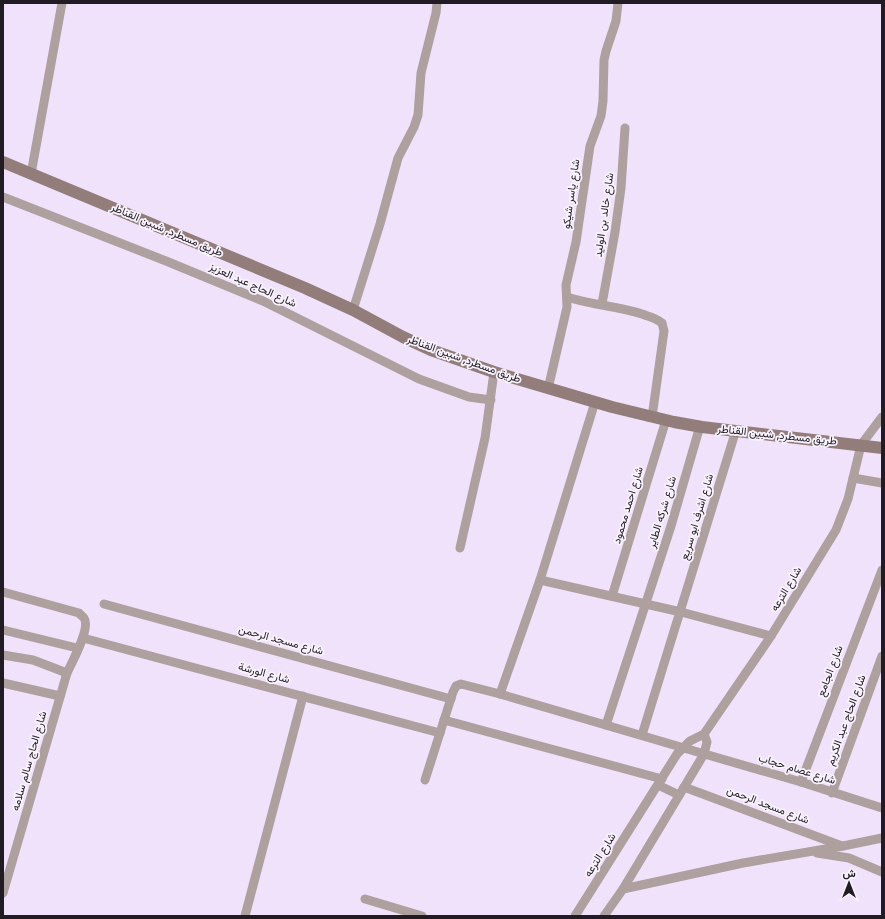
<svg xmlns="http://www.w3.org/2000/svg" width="885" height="919" font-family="'Fira Sans',Vazirmatn,sans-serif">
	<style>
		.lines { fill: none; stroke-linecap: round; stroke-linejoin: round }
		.minor { stroke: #aea09e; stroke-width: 9 }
		.secondary { stroke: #927d7a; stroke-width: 12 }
		.labels { text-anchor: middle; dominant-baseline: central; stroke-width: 3.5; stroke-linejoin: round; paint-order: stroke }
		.street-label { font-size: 11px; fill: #211b24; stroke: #f9f3fd }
	</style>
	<rect width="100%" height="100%" fill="#f1e2fc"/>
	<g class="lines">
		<g class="minor">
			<polyline points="31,174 62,3"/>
			<polyline points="3,197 166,261 263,301 419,379 469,397 491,400"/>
			<path d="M567,297C591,305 618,306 642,314C650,317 656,318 662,323L664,331L652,417"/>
			<polyline points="602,304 615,232 621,188 625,128"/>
			<polyline points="353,310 380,224 398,158 414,127 418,115 421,73 436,13 437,3"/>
			<polyline points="548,389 567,307 566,285 576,242 590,146 601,116 603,101 604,60 606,51 616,21 618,3"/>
			<polyline points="853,478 882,483"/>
			<polyline points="460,548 485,438 494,372"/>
			<polyline points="540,580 681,612 771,636"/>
			<path d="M3,592L79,613C79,614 84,617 84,618C91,628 72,662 67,673L3,893"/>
			<polyline points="612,596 666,420"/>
			<polyline points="104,604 451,699"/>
			<polyline points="3,630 77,648"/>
			<polyline points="83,638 440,733"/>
			<polyline points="3,655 33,660 67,673"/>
			<polyline points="3,683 60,696"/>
			<polyline points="500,694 540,580 595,402"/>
			<polyline points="444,720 662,779"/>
			<polyline points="606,725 671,526 700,426"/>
			<polyline points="642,735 736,430"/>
			<polyline points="425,780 453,692 456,686 461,684 500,694 684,748 801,782 882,808"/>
			<polyline points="801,782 882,570"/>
			<polyline points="658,785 679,795"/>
			<polyline points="684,787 842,846"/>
			<polyline points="832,793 882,656"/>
			<polyline points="817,853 849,858 882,872"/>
			<polyline points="623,889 743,863 843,846 882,838"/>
			<polyline points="365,899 422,916"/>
			<polyline points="245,916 303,696"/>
			<polyline points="575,916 677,754 690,741 704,734 771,636 836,530 848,499 861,445 882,417"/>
			<polyline points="604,916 623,889 704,754 707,742 704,734"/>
		</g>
		<polyline class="secondary" points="3,162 305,288 353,310 403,337 431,350 494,372 612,407 674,422 702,427 882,448"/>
	</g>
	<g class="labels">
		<g class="street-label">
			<text transform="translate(571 194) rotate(-82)">شارع ياسر شيكو</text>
			<text transform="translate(604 215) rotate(-82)">شارع خالد بن الوليد</text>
			<text transform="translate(167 230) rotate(23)">طريق مسطرد, شبين القناطر</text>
			<text transform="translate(253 285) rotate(24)">شارع الحاج عبد العزيز</text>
			<text transform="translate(464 359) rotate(20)">طريق مسطرد, شبين القناطر</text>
			<text transform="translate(777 435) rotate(6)">طريق مسطرد, شبين القناطر</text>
			<text transform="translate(628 505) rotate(-73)">شارع احمد محمود</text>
			<text transform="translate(662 512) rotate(-73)">شارع شركه الطاير</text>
			<text transform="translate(697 517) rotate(-73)">شارع اشرف ابو سريع</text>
			<text transform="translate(786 589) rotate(-59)">شارع الترعه</text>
			<text transform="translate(281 640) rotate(15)">شارع مسجد الرحمن</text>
			<text transform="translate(830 671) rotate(-69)">شارع الجامع</text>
			<text transform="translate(264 673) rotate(15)">شارع الورشة</text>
			<text transform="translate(846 720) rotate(-70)">شارع الحاج عبد الكريم</text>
			<text transform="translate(29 761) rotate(-74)">شارع الحاج سالم سلامه</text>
			<text transform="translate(797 769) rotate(17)">شارع عصام حجاب</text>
			<text transform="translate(768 805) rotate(21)">شارع مسجد الرحمن</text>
			<text transform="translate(600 855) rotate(-58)">شارع الترعه</text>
		</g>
	</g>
	<rect width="885" height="919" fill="none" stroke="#211b24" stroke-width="8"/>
	<g transform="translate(849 883)" stroke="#f9f3fd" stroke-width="3" paint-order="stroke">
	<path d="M0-3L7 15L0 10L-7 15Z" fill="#211b24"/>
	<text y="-6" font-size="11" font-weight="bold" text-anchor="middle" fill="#211b24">ش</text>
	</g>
</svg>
